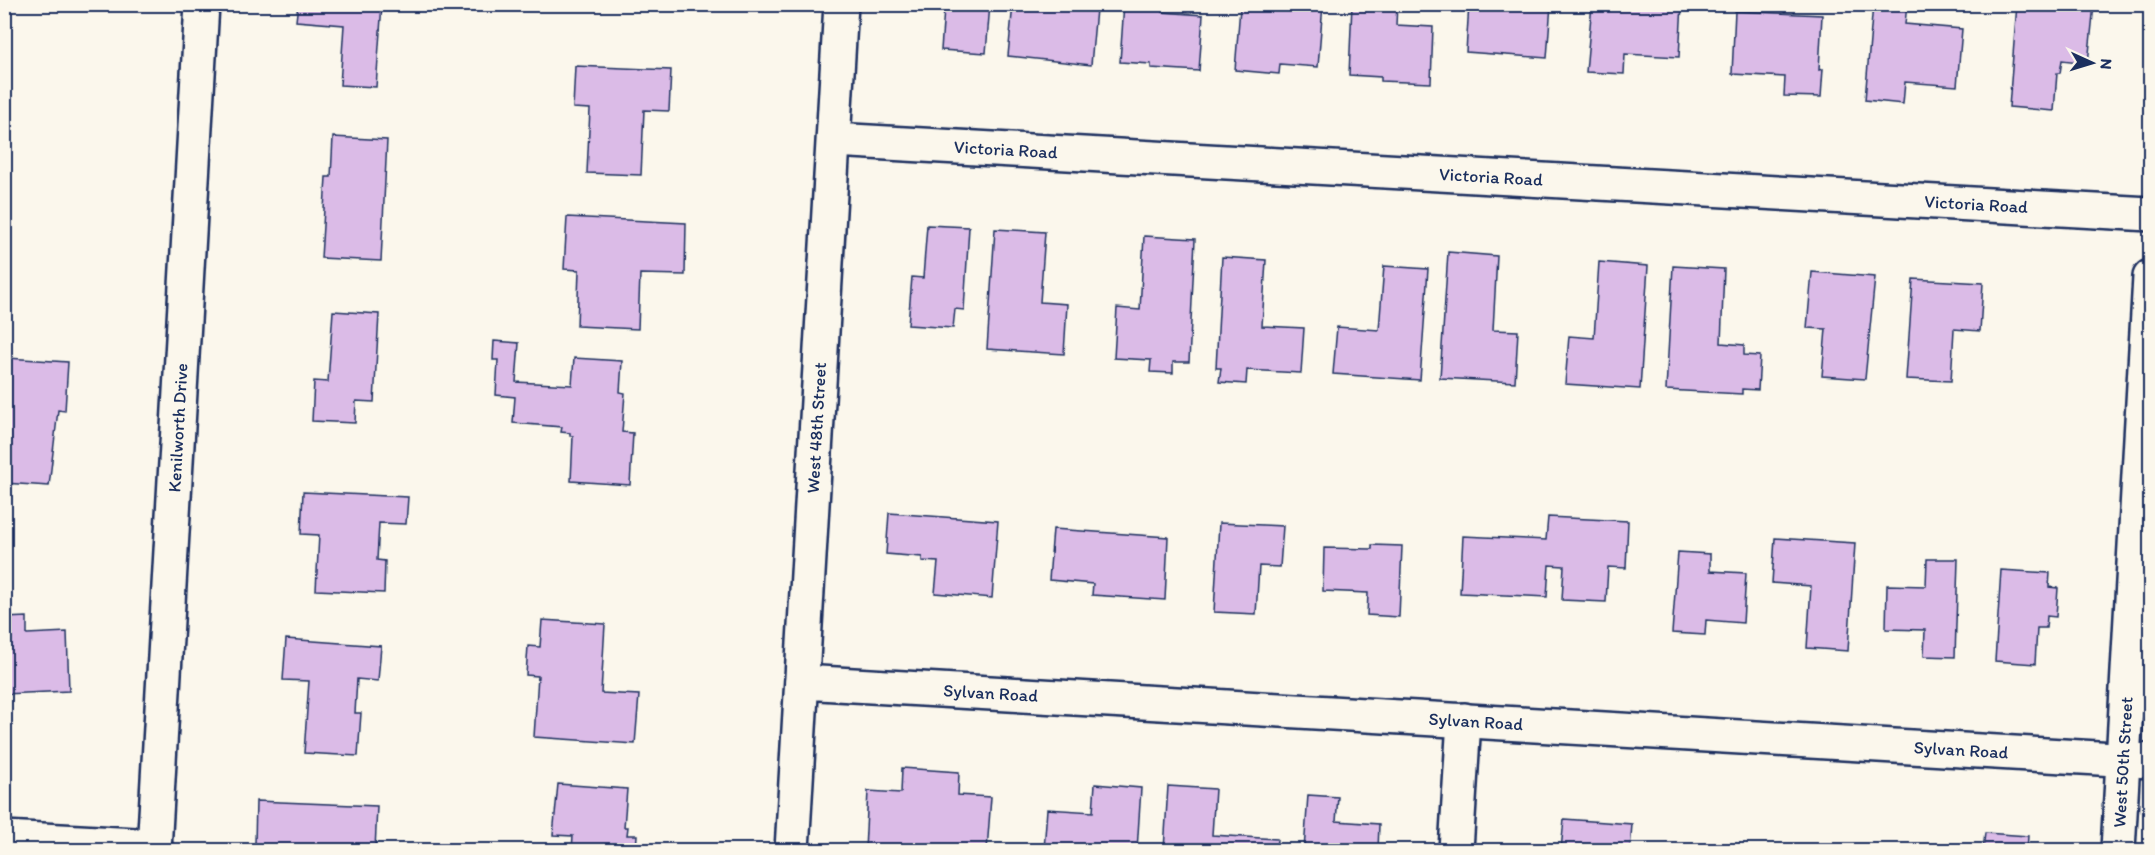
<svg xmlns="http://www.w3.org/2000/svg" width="2155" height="855" font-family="Itim,sans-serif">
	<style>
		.building { fill: #dbbbe7; stroke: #1b2f5e; stroke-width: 1.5 }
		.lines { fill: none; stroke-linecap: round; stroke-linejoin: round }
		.minor-casing { stroke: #1b2f5e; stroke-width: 38 }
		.minor { stroke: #fbf7ec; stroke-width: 33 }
		.labels { text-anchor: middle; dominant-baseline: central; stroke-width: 4.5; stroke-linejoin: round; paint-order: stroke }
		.street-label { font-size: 18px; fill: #1b2f5e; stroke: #fbf7ec }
	</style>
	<rect width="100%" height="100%" fill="#fbf7ec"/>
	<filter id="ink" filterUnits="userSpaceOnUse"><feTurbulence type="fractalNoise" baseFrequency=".0167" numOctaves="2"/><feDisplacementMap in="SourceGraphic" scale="12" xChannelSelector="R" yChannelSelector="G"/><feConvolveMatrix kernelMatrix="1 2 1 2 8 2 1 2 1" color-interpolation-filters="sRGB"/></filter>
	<g filter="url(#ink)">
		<g class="building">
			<polygon points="298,4 382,4 376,87 340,85 344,25 296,21"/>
			<polygon points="917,4 990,4 986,53 941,50 944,9 917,7"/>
			<polygon points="1013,4 1091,4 1091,9 1096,9 1091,65 1008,56"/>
			<polygon points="1124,4 1163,4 1162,12 1203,15 1199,71 1151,68 1151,64 1120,62"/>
			<polygon points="1272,4 1323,4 1318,67 1280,64 1279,74 1235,70 1240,8 1271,11"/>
			<polygon points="1352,4 1397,4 1396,25 1433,27 1431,83 1381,81 1381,77 1349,75"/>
			<polygon points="1469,4 1551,4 1547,58 1466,52"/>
			<polygon points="1592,4 1682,4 1679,57 1625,54 1624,74 1586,72"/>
			<polygon points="1873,4 1907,4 1905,24 1962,29 1957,86 1905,82 1903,104 1865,100"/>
			<polygon points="2017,4 2094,5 2088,63 2062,60 2060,73 2057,73 2054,111 2009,107"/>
			<polygon points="1735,11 1822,15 1819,70 1823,69 1821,97 1784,96 1785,77 1732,74"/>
			<polygon points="575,66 671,70 669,111 644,110 641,175 587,173 590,109 573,108"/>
			<polygon points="333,137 387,140 381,261 321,258 326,177 331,177"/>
			<polygon points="567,217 686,223 685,275 640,274 638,329 577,326 579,270 564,269"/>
			<polygon points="927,225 969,227 964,310 955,309 953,328 908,325 912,277 923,278"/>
			<polygon points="995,229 1045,232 1040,302 1067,304 1064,354 987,349"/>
			<polygon points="1144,236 1195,239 1189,362 1173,362 1173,373 1150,372 1151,360 1114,358 1117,308 1140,310"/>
			<polygon points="1448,252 1497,256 1493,330 1518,331 1515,382 1440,378"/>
			<polygon points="1222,257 1266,260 1262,326 1304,328 1301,373 1247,370 1246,384 1219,382 1221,368 1216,368"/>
			<polygon points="1599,262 1648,266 1640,389 1565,384 1569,336 1594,338"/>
			<polygon points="1384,266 1428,269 1420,380 1333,374 1337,327 1379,330"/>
			<polygon points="1673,266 1724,269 1721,343 1744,345 1744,355 1760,356 1758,390 1742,389 1742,394 1666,390"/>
			<polygon points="1812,272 1875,277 1865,379 1822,376 1826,329 1807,328"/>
			<polygon points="1913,279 1983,283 1980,331 1954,329 1951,381 1906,379"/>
			<polygon points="333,311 379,314 374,402 356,401 355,423 312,421 314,381 328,382"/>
			<polygon points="494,341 519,343 516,382 572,385 574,358 622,361 620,392 625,393 622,432 633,433 630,485 571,481 573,436 570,436 570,433 561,432 562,427 513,423 515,397 496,395 498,360 493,360"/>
			<polygon points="7,358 68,362 65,411 58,410 49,486 4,483 4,391"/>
			<polygon points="303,492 408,497 406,524 379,523 377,560 385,561 384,593 316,590 319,535 301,534"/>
			<polygon points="889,513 998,521 992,598 935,593 938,562 922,561 922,557 886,554"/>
			<polygon points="1548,517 1628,521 1626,568 1608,567 1606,602 1562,600 1564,566 1549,565 1547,597 1460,593 1463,536 1546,540"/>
			<polygon points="1219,523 1283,526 1280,567 1259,566 1256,614 1214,612"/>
			<polygon points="1053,529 1168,537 1165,600 1092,595 1093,584 1049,580"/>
			<polygon points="1775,538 1855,543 1848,651 1807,648 1811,586 1772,583"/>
			<polygon points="1372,545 1402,546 1399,617 1367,615 1368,593 1323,591 1324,548 1372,549"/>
			<polygon points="1678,552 1710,554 1710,571 1746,573 1743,623 1706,620 1705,635 1672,633"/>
			<polygon points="1927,559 1958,559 1955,657 1924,656 1925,630 1886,629 1887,585 1926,586"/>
			<polygon points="2001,570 2050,573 2049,587 2058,588 2056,617 2047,616 2046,628 2037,628 2035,664 1995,661"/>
			<polygon points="27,617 27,634 67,632 69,691 4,694 4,618"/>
			<polygon points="542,620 605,624 601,693 639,695 635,744 534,737 538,676 526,675 528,646 540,647"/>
			<polygon points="286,639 381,646 378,681 357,679 355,713 361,713 358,756 304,753 309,681 283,680"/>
			<polygon points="902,768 959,772 958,795 991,797 987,850 919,850 919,848 901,846 900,850 865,850 868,791 901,793"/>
			<polygon points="558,784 627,789 624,827 628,827 627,835 637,835 636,850 572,850 573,836 553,835"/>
			<polygon points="1095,784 1141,788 1137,850 1044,850 1047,809 1093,812"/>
			<polygon points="1168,786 1215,789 1212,835 1277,839 1276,850 1164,850"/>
			<polygon points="1308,795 1338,797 1336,821 1379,824 1378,850 1304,850"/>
			<polygon points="256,801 377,806 375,850 260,850 261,844 255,844"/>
			<polygon points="1564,819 1632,824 1630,850 1561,850"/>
			<polygon points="1985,833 2028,836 2027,850 1983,850"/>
		</g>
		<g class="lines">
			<defs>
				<g id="minor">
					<path id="s1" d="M834,140L2150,214"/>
					<path id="s2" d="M802,682L2150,761"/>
					<polyline points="4,838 155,846"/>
					<path id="s3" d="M154,850L202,4"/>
					<path id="s4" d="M792,850L841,4"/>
					<polyline points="1456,850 1464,720"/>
					<path id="s5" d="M2118,850L2150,277"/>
				</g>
			</defs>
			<use href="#minor" class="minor-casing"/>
			<use href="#minor" class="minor"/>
		</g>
	</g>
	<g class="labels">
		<g class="street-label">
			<text stroke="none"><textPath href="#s1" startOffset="172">Victoria Road</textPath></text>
			<text stroke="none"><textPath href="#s1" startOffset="658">Victoria Road</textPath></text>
			<text stroke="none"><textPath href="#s1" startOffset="1144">Victoria Road</textPath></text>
			<text stroke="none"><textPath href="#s3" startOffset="423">Kenilworth Drive</textPath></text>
			<text stroke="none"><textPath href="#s4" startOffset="423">West 48th Street</textPath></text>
			<text stroke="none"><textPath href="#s2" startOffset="189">Sylvan Road</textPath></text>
			<text stroke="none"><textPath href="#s2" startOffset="675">Sylvan Road</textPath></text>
			<text stroke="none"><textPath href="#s2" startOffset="1161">Sylvan Road</textPath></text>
			<text stroke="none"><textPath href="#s5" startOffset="88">West 50th Street</textPath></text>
		</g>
	</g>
	<rect width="2155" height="855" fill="none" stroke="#fbf7ec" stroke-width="24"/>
	<rect x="12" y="12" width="2131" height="831" fill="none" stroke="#1b2f5e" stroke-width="2" filter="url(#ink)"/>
	<g transform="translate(2092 63) rotate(94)" stroke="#fbf7ec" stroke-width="4.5" paint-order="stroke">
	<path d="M0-4.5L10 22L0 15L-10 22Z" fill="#1b2f5e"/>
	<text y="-9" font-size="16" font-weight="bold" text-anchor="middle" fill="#1b2f5e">N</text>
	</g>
</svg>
